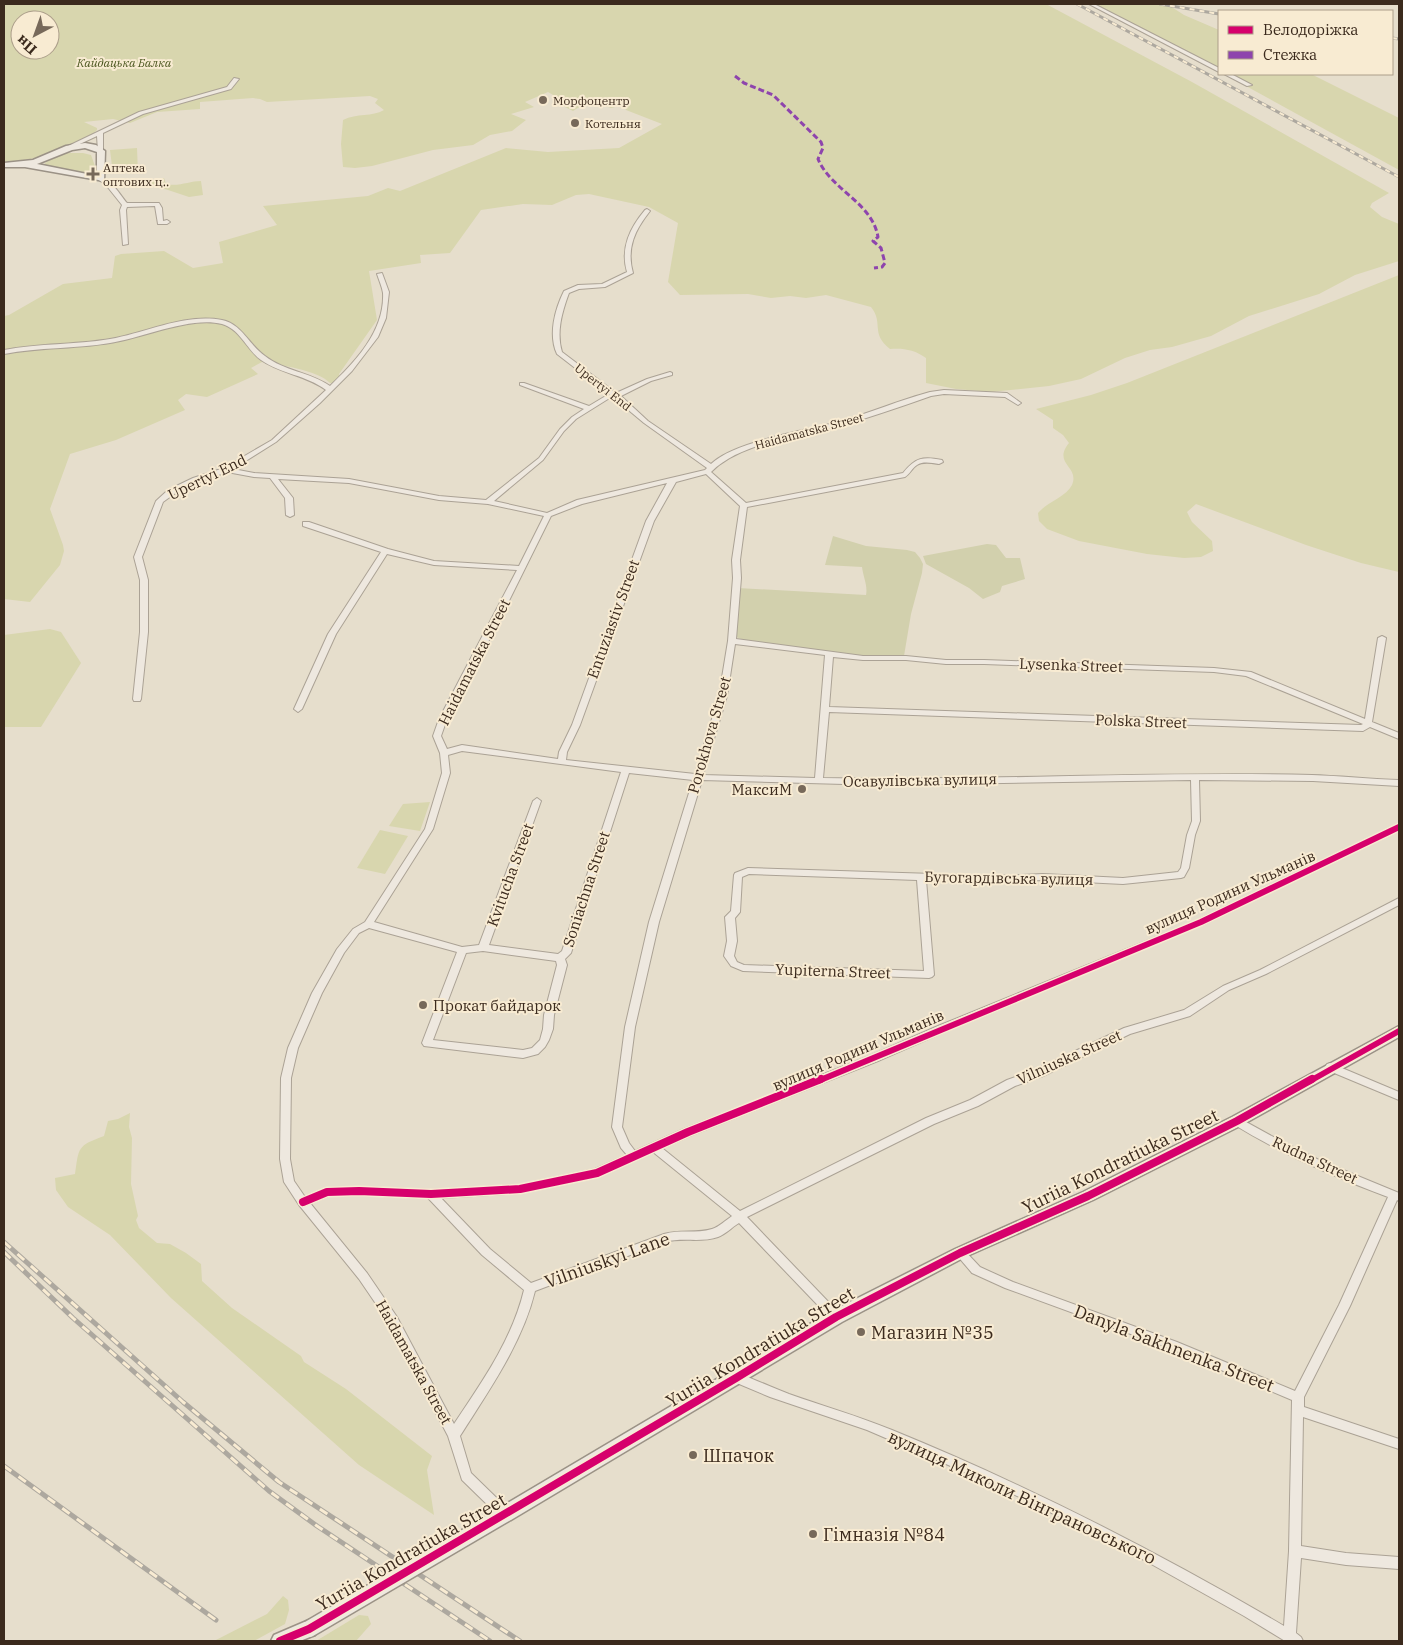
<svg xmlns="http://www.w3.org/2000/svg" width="1403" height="1645" font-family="'IBM Plex Serif',serif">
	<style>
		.green { fill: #d8d6ae; fill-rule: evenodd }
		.cemetery { fill: #d2d0ad }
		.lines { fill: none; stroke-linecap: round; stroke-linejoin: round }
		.street-casing { stroke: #aba295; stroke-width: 2 }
		.secondary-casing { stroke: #9b9286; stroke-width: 3 }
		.street { fill: #eee8df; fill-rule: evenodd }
		.secondary { fill: #eee8df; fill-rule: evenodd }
		.rail-far1-casing { stroke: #ada89f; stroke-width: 3 }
		.rail-casing { stroke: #ada89f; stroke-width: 5 }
		.rail-far1 { stroke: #f8ebd2; stroke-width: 2; stroke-dasharray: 5; stroke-linecap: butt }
		.rail { stroke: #f8ebd2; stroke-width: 3; stroke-dasharray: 9; stroke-linecap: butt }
		.secondary-bridge-casing { stroke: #9b9286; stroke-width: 19; stroke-linecap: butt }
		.secondary-bridge { stroke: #eee8df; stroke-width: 16 }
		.quiet { stroke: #8e44ad; stroke-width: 3; stroke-dasharray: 6 3; stroke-linecap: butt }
		.cycleway-far1-casing { stroke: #f8ebd2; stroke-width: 9 }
		.cycleway-casing { stroke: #f8ebd2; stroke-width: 11 }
		.cycleway-far1 { stroke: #d6006c; stroke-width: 6 }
		.cycleway { stroke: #d6006c; stroke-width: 8 }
		.poi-dot { fill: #77695a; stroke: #f8ebd2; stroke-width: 2 }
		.labels { text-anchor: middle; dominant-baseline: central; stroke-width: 4; stroke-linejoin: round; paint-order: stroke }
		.far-park-label { font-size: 12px; font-style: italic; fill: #4e5922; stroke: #f8ebd2 }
		.far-poi-label { font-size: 12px; fill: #3b2a1d; stroke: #f8ebd2; text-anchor: start }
		.far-street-label { font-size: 12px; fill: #3b2a1d; stroke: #f8ebd2 }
		.street-label { font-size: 15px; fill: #3b2a1d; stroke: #f8ebd2 }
		.poi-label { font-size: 15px; fill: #3b2a1d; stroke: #f8ebd2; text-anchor: end }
		.near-street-label { font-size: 18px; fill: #3b2a1d; stroke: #f8ebd2 }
		.near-poi-label { font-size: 18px; fill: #3b2a1d; stroke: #f8ebd2; text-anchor: start }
	</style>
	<rect width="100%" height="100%" fill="#e6decc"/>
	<g class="green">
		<path d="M4,4H1046L1192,82L1389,193L1372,203L1370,207L1382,217L1399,224V261L1355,275L1319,294L1249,316L1211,336L1172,347L1150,350L1125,358L1081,379L1049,386L991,392L956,389L926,383V358C915,350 904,348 890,349C870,333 884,323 871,307L826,295L806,298L790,296L771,298L748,294L680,295L668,282L678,223L649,207L589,194L576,195L552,205L523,204L481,210L450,253L420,255L421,263L369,271L377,320L339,374L341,378L334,383H330C318,370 279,365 262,362L251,368L258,374L207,397L186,394L178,400L185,410L116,440L70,454L50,509L63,545L64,551L60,565L30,602L4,599V316L9,315L63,284L112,278L115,256L121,254L164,251L193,268L223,263L219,242L277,225L263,206L368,196L388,188L400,191L506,148L548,152L619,148L662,124L626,110L623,105L611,108L589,101L573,111L561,105L560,99L548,92L525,102L534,107L511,114L526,120L512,131L490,135L473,145L433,150L372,166L355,168L343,167L341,144L343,120C357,113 372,117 384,110L375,103L378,99L370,96L267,102L260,99L253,98L200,102V109L157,112L130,123L113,119L84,122L97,128V130C76,151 33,161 4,162ZM20,20H50V50H20Z"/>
		<polygon points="1096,4 1167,4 1184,15 1219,30 1219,71"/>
		<polygon points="1224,74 1311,74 1399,118 1399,170"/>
		<polygon points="137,148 138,173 127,174 127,167 114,168 112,166 110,150"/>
		<polygon points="66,153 83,153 91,155 96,169 94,174 92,176 42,166 50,159"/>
		<path d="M164,178L166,184C179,187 189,181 201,181L203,195L189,197L153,185L150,181Z"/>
		<path d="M1399,275V572L1361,563L1306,545L1196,504L1187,512L1192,522L1212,541L1213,551L1201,557L1184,558L1147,554L1079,541L1047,529L1039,521L1038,513C1047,502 1066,497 1072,485C1080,466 1052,464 1069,443L1063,435L1053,428V420L1036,409L1091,395L1127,383Z"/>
		<polygon points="50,629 61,632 81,663 41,727 4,727 4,635"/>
		<polygon points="430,802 420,831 389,826 403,804"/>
		<polygon points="380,830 408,836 385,874 357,868"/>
		<path d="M130,1113L129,1127L132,1138L131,1184L138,1216L136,1220L139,1228L157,1243L170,1244L186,1253L201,1264L202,1281L232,1308L301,1356L304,1362L346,1389L432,1456L427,1470L434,1515L359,1465L171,1298L110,1235L68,1207L56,1190L55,1178L75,1174C79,1147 77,1146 104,1136L108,1121L118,1119Z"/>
		<polygon points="283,1596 288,1600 289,1610 285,1624 254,1641 214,1641 267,1614"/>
		<polygon points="359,1615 368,1616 371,1624 356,1641 316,1641"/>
	</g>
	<g class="cemetery">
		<path d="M833,536L866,546L907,550L915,552L920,558L923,564L922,573L911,614L904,656L865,657L749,642L736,637L738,588L866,595C868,586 863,576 862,567L825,565Z"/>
		<polygon points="987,544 996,545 1006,558 1020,558 1025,579 1002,586 1000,592 983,599 969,588 926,564 923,556"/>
	</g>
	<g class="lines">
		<defs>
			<g id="street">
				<polygon points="1089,4 1094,4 1219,68 1219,72"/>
				<polygon points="1224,74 1231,74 1252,85 1247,86"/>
				<polygon points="234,78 239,79 231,89 143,114 103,133 103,152 98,151 97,136 67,150 62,149 139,112 227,87"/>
				<path d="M99,178C111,178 120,195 127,203H159L162,208L163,221L167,220L170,222L167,224H158L155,206L127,207L126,210L128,244L123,245L120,210L122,205L106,185L99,180Z"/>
				<path d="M647,209L650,211C635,230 626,248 633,273L605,287L579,289L569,293C562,312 556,332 562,352L616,393L647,379L670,372L672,373V375L651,381L621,396L648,421L711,464C734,441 809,430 842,421C872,412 900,400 930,392L944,390L1007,393L1021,403L1018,405L1005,397L944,394L931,396C900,407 868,418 836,427C796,438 741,442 711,472L746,503L903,473C915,458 922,456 942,460L943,462L939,464C932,463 923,461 917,465C912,468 910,474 905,477L747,507L740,560L741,578L736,639L863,656H906L946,660H984L1214,668L1251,672L1365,719L1378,638L1382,636L1386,638L1372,722L1399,733V739L1370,727L1363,731L829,712L823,778C986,781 1149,771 1312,775C1341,776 1370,779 1399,780V786L1313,781L1199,780L1200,821L1195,835L1189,868L1184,877L1181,878L1123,884L1043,880L996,882L926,880L934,975L932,977L929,978L743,971L731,966L724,956L727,941L725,917L731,911L734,875L735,873L748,868L996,876L1043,874L1123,878L1178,872L1181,868L1187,835L1192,821L1191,780L881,785L702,780L659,922L635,1027L622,1127L629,1143L635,1151L684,1129L872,1055L938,1026L1198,920L1399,824V830L1204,924L944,1032L878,1061L692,1135L662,1148L740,1211L926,1118L970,1100L1007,1080L1035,1070L1124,1028L1184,1010L1223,986L1260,970L1399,898V905L1266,974L1229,990L1190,1016L1130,1034L1043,1076L1015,1086L978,1106L934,1124L747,1217L840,1314L842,1317L840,1320L836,1322L832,1320L739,1223C732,1227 726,1234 718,1237C701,1243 682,1237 665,1242L535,1291C522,1344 489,1390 460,1436L471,1473L509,1510L511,1514L509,1518L505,1519L501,1518L462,1480L448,1436L389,1323L359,1279L299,1205L284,1182L280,1159L281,1078L288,1048L312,993L337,949L353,929L365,922L425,829L442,773L440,753L433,736L439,719L517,570L434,565L387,554L336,634L302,709L298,712L294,709L328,634L381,552L303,526V522H309L388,549L434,561L519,566L544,516L488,504L439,500L349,483L278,479L293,498L294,515L290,517L286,515L285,498L270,478L254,477L227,472L199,482L174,494L163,502L142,557L148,580V632L141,699L140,701H134L133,699L140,632V580L134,557L156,501L168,490L193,478L224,468L272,440L326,390C306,375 281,374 261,360C247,350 240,329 222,324C190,316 143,338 110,343C75,349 39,347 4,354V350C39,343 75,345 110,339C146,333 184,313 222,320C242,324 249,345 265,356C284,371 310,372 330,386C355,362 385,331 383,293C382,287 379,280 377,274L382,273L389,292L386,318L378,337L352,371L320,403L276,442L233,469L254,473L349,479L439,496L486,500L539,458L560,429L572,417L584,409L520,385V383H524L589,406L604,397L610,395L557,354C548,335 555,309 564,291L578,285L602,284L627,272C620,248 630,228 645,210ZM614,398L644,423L707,468L705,470L577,500L547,513L494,501L543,460L564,431L576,419L608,399ZM706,474L740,506L732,560L733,578L728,641L719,696L695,774L566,760L567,752L580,725L654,521L676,482ZM667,483L646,521L572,725L559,752L558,759L462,745L447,749L441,736L447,719L496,627L551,516L582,504ZM735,644L825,655L815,778L703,775L727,696ZM833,657L863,660H906L946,664H984L1214,672L1246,676L1363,724L1361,725L829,707ZM462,751L621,772L562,951L558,954L489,945L541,801L537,798L533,801L479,945L462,947L374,922L433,829L450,773L448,755ZM629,773L693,780L649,922L625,1027L612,1127L621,1148L627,1155L595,1169L520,1185L431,1190L359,1187L327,1188L305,1197L294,1181L290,1159L291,1078L298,1048L322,993L344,953L359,933L369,928L457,952L422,1043L424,1046L523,1058L538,1054L545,1047L549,1040L553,1029L554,1015L567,965L565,959L571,953ZM749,874L917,880L924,971L744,965L737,962L734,956L737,941L735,918L740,912L742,877ZM483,951L556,961L557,965L544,1015L543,1029L540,1040L532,1048L523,1050L433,1040L466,953ZM653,1152L732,1216C726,1220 719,1227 712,1229C696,1234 680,1229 664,1234L531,1283L490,1249L441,1198L520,1193L597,1177ZM359,1195L428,1198L482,1255L524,1290C512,1340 482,1382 454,1424L397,1317L367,1273L310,1203L328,1196Z"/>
				<polygon points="1330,1063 1399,1092 1399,1100 1327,1070 1325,1067 1327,1064"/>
				<path d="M1237,1117L1279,1140L1319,1160L1399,1193V1201L1397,1200L1350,1306L1304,1397V1407L1399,1439V1449L1303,1417L1301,1546L1346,1553L1399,1557V1569L1346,1565L1301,1558L1296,1633L1301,1637L1303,1641H1285L1244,1616L1144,1560L1042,1508L990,1483L867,1430L770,1397L732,1381L730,1378L732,1375L736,1373C754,1379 771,1387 789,1394C823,1406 858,1416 892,1430C1027,1485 1158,1552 1284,1626L1289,1551L1292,1400L1169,1348L1005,1288L972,1273L955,1253L956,1250L960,1249L964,1250L980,1267L1013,1282L1177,1342L1295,1391L1339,1305L1388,1197C1334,1177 1282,1154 1233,1124L1232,1121L1233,1118Z"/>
			</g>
			<g id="secondary">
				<path d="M85,143L96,145L105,151L104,181L25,167H4V163L33,160L66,146ZM85,148L97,152V176L37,164L72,150Z"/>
				<polygon points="1399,1026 1399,1037 1242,1125 1093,1200 965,1257 842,1322 511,1520 505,1522 499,1520 496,1514 499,1508 830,1312 955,1249 1083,1192 1232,1117"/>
				<polygon points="309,1620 315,1623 318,1629 315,1635 300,1641 271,1641 274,1635"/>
			</g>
		</defs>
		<use href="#street" class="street-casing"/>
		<use href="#secondary" class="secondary-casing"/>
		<use href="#street" class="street"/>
		<use href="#secondary" class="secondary"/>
		<defs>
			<g id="rail-far1">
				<polyline points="1077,4 1399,177"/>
				<polyline points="1160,4 1219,14"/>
				<polyline points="1392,38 1399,39"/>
			</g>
			<g id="rail">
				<polyline points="4,1242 183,1402 279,1482 520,1641"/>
				<polyline points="4,1252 73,1318 269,1491 317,1526 490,1641"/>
				<polyline points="4,1466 216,1620"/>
			</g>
		</defs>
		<use href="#rail-far1" class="rail-far1-casing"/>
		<use href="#rail" class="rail-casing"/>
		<use href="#rail-far1" class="rail-far1"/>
		<use href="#rail" class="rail"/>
		<defs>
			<polyline id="secondary-bridge" points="309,1629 505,1514"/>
		</defs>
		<use href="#secondary-bridge" class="secondary-bridge-casing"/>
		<use href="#secondary-bridge" class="secondary-bridge"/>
		<path class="quiet" d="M735,76L744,83L773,95L821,142L823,148L818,159C831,190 872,202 878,237L873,241L881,248L885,263L882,267L874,268"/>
		<defs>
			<g id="cycleway-far1">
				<polyline points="818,1081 1201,922 1399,827"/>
				<polyline points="1310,1081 1399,1031"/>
			</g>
			<g id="cycleway">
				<polyline points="303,1202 327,1192 359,1191 431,1194 520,1189 597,1173 688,1132 821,1079"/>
				<polyline points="280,1641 309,1629 736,1378 836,1317 960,1253 1088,1196 1237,1121 1312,1079"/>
			</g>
		</defs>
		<use href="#cycleway-far1" class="cycleway-far1-casing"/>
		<use href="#cycleway" class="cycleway-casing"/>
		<use href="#cycleway-far1" class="cycleway-far1"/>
		<use href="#cycleway" class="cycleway"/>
	</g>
	<g class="poi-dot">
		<circle cx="543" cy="100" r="5"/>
		<circle cx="575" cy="123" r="5"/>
		<path d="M90.5 166.5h5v5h5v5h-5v5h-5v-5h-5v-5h5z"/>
		<circle cx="802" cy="789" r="5"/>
		<circle cx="423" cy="1005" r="5"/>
		<circle cx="861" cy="1332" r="5"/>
		<circle cx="693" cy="1455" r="5"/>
		<circle cx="813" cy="1534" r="5"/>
	</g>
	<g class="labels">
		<g class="far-park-label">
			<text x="124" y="62">Кайдацька Балка</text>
		</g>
		<g class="far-poi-label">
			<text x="553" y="100">Морфоцентр</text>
			<text x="585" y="123">Котельня</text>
			<text x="103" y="167">Аптека<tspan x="103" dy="14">оптових ц‥</tspan></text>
		</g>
		<g class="far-street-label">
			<text transform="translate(603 387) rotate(38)">Upertyi End</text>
			<text transform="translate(809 431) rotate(-15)">Haidamatska Street</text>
		</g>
		<g class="street-label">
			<text transform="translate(207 477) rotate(-26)">Upertyi End</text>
			<text transform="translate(613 619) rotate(-70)">Entuziastiv Street</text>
			<text transform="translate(474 662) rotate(-63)">Haidamatska Street</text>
			<text transform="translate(1071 665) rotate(2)">Lysenka Street</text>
			<text transform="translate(1141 721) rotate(2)">Polska Street</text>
			<text transform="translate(709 735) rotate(-74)">Porokhova Street</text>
			<text transform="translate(920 780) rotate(-1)">Осавулівська вулиця</text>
			<text transform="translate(510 875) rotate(-70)">Kvitucha Street</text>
			<text transform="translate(1009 878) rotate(1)">Бугогардівська вулиця</text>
			<text transform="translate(586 889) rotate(-72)">Soniachna Street</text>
			<text transform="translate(1230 892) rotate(-24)">вулиця Родини Ульманів</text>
			<text transform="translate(833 971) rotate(2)">Yupiterna Street</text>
			<text transform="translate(858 1050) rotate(-23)">вулиця Родини Ульманів</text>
			<text transform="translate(1069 1057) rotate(-24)">Vilniuska Street</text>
			<text transform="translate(1315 1160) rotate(25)">Rudna Street</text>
			<text transform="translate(414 1362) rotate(61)">Haidamatska Street</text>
		</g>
		<g class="poi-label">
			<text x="792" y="789">МаксиМ</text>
			<text x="433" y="1005" text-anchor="start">Прокат байдарок</text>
		</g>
		<g class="near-street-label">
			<text transform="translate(1120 1161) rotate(-26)">Yuriia Kondratiuka Street</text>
			<text transform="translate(607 1260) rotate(-20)">Vilniuskyi Lane</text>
			<text transform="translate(760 1347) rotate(-31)">Yuriia Kondratiuka Street</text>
			<text transform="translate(1174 1348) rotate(21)">Danyla Sakhnenka Street</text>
			<text transform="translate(1022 1497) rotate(25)">вулиця Миколи Вінграновського</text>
			<text transform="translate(411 1552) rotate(-30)">Yuriia Kondratiuka Street</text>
		</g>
		<g class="near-poi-label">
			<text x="871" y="1332">Магазин №35</text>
			<text x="703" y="1455">Шпачок</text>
			<text x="823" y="1534">Гімназія №84</text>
		</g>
	</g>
	<rect width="1403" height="1645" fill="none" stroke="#3b2a1d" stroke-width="10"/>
	<rect x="1218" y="10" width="175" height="65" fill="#f8ebd2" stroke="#ac9e8a"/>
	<rect x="1228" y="26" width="25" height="8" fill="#d6006c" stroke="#ac9e8a"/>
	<text x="1263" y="35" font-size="15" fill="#3b2a1d">Велодоріжка</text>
	<rect x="1228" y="51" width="25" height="8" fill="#8e44ad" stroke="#ac9e8a"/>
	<text x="1263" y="60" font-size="15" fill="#3b2a1d">Стежка</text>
	<g transform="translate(35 35) rotate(221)"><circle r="24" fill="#f8ebd2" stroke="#ac9e8a"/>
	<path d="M0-4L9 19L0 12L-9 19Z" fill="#77695a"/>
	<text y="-8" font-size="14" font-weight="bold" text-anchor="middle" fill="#3b2a1d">Пн</text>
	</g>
</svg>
